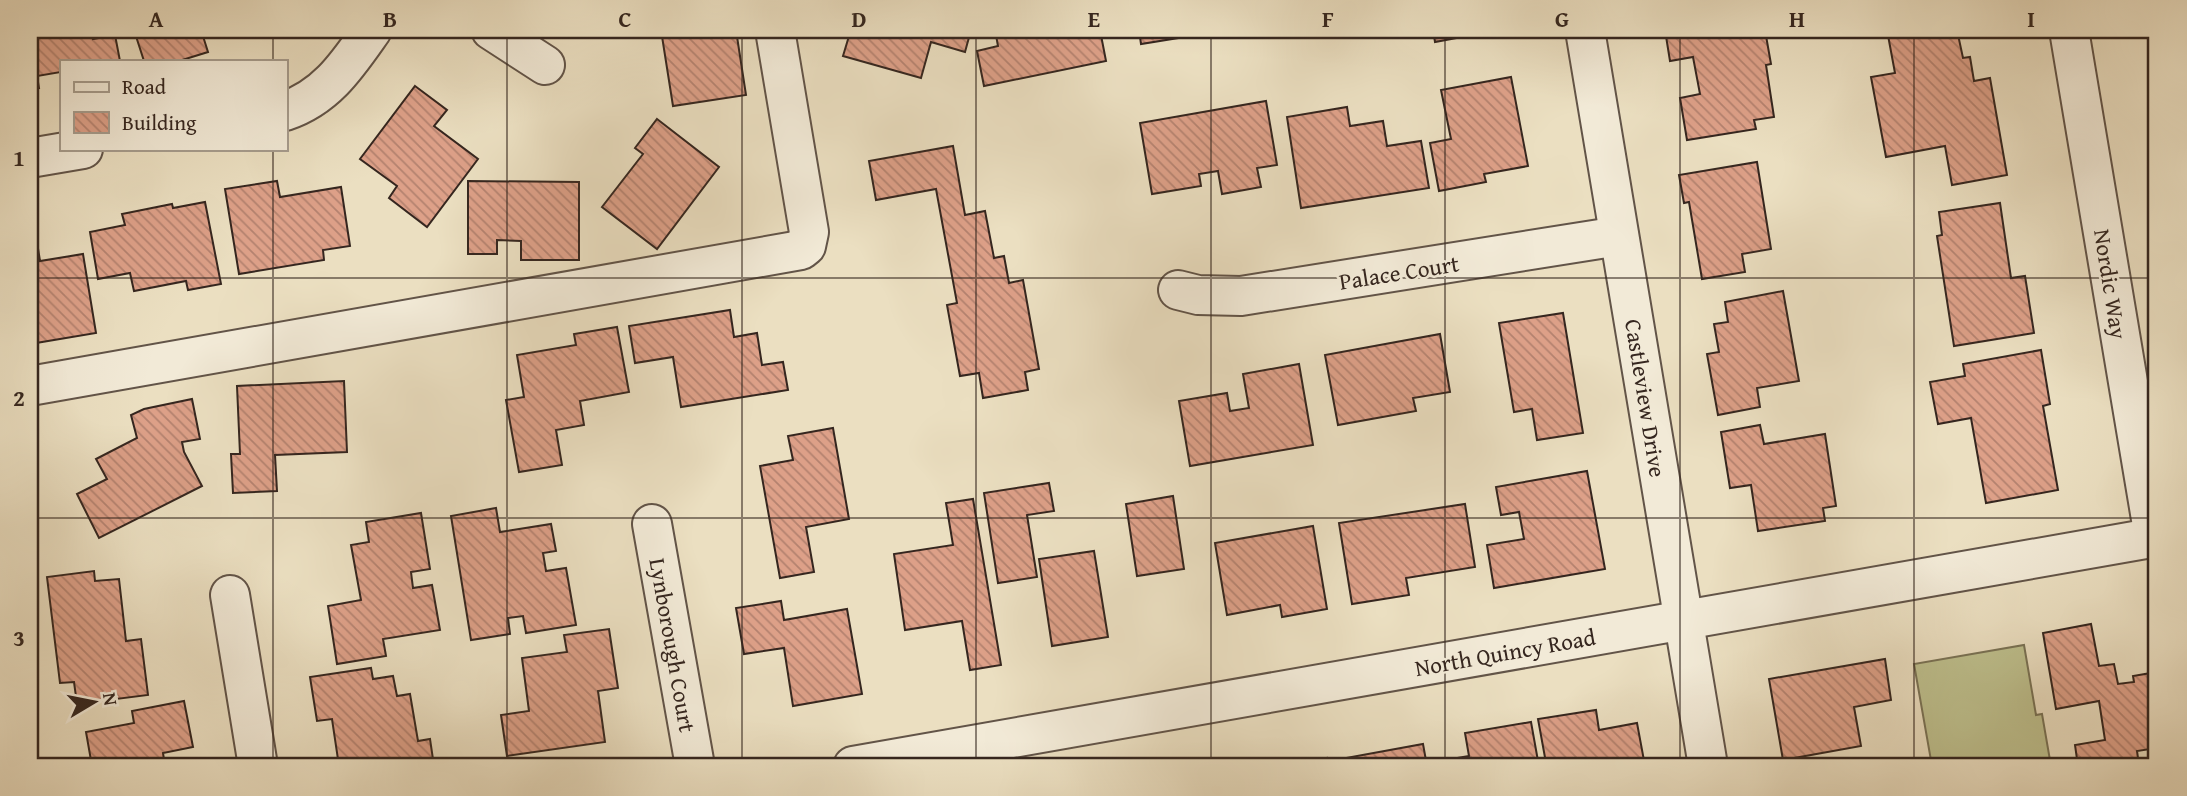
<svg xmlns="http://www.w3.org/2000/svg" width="2187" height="796" font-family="'Gentium Book Plus',serif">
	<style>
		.grass { fill: #bec08e; stroke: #7a7356; stroke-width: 2 }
		.building { fill: url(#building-back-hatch); stroke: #35261f; stroke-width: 2 }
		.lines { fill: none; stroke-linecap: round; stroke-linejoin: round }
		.minor-casing { stroke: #625448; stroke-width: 42 }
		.minor { stroke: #f2ead7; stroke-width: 38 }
		.grid { fill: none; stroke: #35261f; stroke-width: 2; stroke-opacity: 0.55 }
		.labels { text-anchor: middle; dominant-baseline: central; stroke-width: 5; stroke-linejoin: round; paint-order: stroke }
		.street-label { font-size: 23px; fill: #35261f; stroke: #f2ead7 }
		.neatline { fill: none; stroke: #35261f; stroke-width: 2.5 }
		.grid-label { font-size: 23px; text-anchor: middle; font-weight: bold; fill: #35261f }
	</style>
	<defs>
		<pattern id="building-back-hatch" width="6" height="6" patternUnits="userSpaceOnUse" patternTransform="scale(1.75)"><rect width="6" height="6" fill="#dda088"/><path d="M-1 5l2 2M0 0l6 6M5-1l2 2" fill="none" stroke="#b4826f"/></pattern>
	</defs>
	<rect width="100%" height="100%" fill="#ebdfc1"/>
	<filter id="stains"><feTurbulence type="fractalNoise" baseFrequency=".00286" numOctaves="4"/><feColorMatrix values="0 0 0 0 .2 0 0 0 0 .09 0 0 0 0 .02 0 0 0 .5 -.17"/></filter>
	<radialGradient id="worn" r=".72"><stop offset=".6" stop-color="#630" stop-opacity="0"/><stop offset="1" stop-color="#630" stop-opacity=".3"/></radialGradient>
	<polygon class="grass" points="2024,645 2036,715 2042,714 2051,766 1932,766 1914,664"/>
	<g class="building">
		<polygon points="30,30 91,30 93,39 115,35 120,61 61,61 61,72 37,76 39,88 30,89"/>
		<polygon points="134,30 214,30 202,33 208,52 179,61 144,61"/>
		<polygon points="661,30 692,30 692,34 717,30 736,30 746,95 673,106"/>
		<polygon points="843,30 971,30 965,52 931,42 921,78 843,56 849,36 842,35"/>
		<polygon points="995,30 1100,30 1106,61 984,86 977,51 998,46"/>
		<polygon points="1139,30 1228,30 1141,44"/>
		<polygon points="1433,30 1499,30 1435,42"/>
		<polygon points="1665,30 1765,30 1771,64 1766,65 1774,117 1754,120 1756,129 1687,140 1680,98 1700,94 1693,57 1670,61"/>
		<polygon points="1887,30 1957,30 1963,58 1970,57 1974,81 1990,78 2007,175 1952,185 1945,146 1886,157 1871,77 1895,73"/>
		<polygon points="1511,77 1528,166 1484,174 1486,182 1439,191 1430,143 1451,139 1441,90"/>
		<polygon points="415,86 447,110 434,126 478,159 427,227 389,198 397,186 360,159"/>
		<polygon points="1266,101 1277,165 1257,168 1261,187 1222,194 1218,171 1199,174 1201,186 1152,194 1140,123"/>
		<polygon points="1347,107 1350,126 1383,121 1387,146 1421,141 1429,188 1301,208 1287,117"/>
		<polygon points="657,119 719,167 657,249 602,207 643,154 635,148"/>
		<polygon points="953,146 965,215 985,211 994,258 1004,256 1009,283 1023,280 1039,369 1025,372 1028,390 983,398 979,373 960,376 947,305 957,303 936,189 876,200 869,161"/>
		<polygon points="1757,162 1771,249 1742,254 1745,272 1702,279 1689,202 1684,203 1679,175"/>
		<polygon points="277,181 280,197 341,187 350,246 323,250 324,260 239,274 225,189"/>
		<polygon points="468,181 579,182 579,260 521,260 521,241 497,240 497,254 468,254"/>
		<polygon points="205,202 221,284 188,290 186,281 134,291 130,273 98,279 90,232 125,225 122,214 172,204 173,208"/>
		<polygon points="2000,203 2011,278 2025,276 2034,333 1954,346 1937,236 1942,235 1939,212"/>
		<polygon points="30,223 34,223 40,261 83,254 96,333 30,344"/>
		<polygon points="1783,291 1799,381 1757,388 1760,407 1718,415 1707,354 1719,352 1714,324 1728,322 1725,302"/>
		<polygon points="730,310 734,337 757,333 762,365 783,362 788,390 681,407 673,357 635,363 629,326"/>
		<polygon points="1563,313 1583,433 1537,440 1532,409 1514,412 1499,323"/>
		<polygon points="617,327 629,392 580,401 584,425 556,430 562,465 519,472 506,400 524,397 517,355 576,345 574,334"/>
		<polygon points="1440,334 1450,392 1413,398 1416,411 1338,425 1325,355"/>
		<polygon points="2041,350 2050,404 2043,406 2058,490 1986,503 1971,418 1938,424 1930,382 1965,376 1963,364"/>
		<polygon points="1299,364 1313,445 1190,466 1179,401 1227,393 1230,411 1249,408 1243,374"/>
		<polygon points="344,381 347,452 275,455 277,491 233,493 231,454 240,454 237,386"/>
		<polygon points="192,399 200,439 182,442 184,452 202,486 99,538 77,494 107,479 96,459 137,438 131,415 144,409"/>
		<polygon points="1760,425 1764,444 1825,434 1836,506 1823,508 1825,521 1758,531 1751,485 1730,488 1721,432"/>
		<polygon points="833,428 849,519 806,527 814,572 780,578 760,466 793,460 788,436"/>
		<polygon points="1587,471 1605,569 1494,588 1487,545 1524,539 1519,512 1501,515 1496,487"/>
		<polygon points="1049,483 1054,511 1027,515 1037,577 998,583 984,493"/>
		<polygon points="1173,496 1184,569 1137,576 1126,504"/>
		<polygon points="973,499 1001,665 970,670 962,621 905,630 894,554 953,545 946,503"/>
		<polygon points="1465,504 1475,567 1406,578 1409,595 1352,604 1339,523"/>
		<polygon points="496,508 500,532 551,524 556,551 543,553 546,571 566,568 576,625 526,633 523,616 508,618 510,634 471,640 451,516"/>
		<polygon points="421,513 430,569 411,572 413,588 432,585 440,630 383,639 386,656 337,664 328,606 361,600 351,545 369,542 366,522"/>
		<polygon points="1313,526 1327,609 1282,617 1280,605 1227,615 1215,543"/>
		<polygon points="1094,551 1108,637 1052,646 1039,559"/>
		<polygon points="94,571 95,581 119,579 126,641 141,639 148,695 77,704 74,682 60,683 47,577"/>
		<polygon points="781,601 784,620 847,609 862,694 793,706 784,648 744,654 736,608"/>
		<polygon points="2091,624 2099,666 2114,664 2118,684 2134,682 2133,676 2151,673 2152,679 2157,678 2157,748 2137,751 2138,758 2092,766 2078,766 2075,745 2105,740 2099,701 2056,709 2043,633"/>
		<polygon points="609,629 618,688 598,691 605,742 507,756 501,715 529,711 522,658 567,652 564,635"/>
		<polygon points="1885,659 1891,700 1854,707 1861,746 1783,760 1769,679"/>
		<polygon points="371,668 373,679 393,676 397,696 410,694 418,741 430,739 434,766 339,766 332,719 317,721 310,677"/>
		<polygon points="184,701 193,747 163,753 165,766 92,766 86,732 134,723 132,711"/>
		<polygon points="1596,710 1599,730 1637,723 1645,766 1565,766 1564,761 1546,763 1538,719"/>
		<polygon points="1531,722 1538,761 1520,764 1521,766 1446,766 1445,760 1469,756 1465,733"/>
		<polygon points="1423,744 1427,766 1336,766 1335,760"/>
		<polygon points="1327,758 1328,766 1271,766"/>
	</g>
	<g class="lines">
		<defs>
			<g id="minor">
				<polyline points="491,30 545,65"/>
				<polyline points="1585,30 1708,766"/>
				<polyline points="2069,30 2154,537"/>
				<path d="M285,111C327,97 348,64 372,30"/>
				<polyline points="30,158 83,149"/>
				<polyline points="1178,290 1198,295 1241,296 1619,236"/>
				<polyline points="30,386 801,250 806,246 809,232 775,30"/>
				<polyline points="652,524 695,766"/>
				<polyline points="230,595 258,766"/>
				<polyline points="853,766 2157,537"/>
			</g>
		</defs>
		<use href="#minor" class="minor-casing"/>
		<use href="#minor" class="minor"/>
	</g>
	<path class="grid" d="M273,30V61M507,30V766M742,30V766M976,30V766M1211,30V766M1445,30V766M1680,30V766M1914,30V766M273,149V766M30,278H2157M30,518H2157"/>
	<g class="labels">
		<g class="street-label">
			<text transform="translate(1399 272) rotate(-9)">Palace Court</text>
			<text transform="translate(2111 284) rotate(81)">Nordic Way</text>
			<text transform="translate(1646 398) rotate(81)">Castleview Drive</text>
			<text transform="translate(673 645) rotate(80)">Lynborough Court</text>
			<text transform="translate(1505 652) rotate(-10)">North Quincy Road</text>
		</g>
	</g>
	<rect width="2187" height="796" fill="none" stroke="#ebdfc1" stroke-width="77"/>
	<rect x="60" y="60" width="228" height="91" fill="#f2ead7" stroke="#a69c8d" stroke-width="2"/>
	<rect x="74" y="82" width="35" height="10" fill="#f2ead7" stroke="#a69c8d" stroke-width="2"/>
	<text x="122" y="94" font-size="21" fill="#35261f">Road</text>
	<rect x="74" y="112" width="35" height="21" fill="url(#building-back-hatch)" stroke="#a69c8d" stroke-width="2"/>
	<text x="122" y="130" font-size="21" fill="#35261f">Building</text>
	<g transform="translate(94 702) rotate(80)" stroke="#f2ead7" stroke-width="5" paint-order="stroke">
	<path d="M0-5L12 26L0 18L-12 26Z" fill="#35261f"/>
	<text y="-10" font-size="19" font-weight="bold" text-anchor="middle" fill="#35261f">N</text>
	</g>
	<rect x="38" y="38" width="2110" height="720" class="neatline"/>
	<g class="grid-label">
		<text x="156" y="27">A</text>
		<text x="390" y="27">B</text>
		<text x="625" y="27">C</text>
		<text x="859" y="27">D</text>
		<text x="1094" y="27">E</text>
		<text x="1328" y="27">F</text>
		<text x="1562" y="27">G</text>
		<text x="1797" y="27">H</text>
		<text x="2031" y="27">I</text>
		<text x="19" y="166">1</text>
		<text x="19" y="406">2</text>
		<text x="19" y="646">3</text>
	</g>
	<rect width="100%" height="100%" filter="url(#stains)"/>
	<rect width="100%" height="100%" fill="url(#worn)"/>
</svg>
